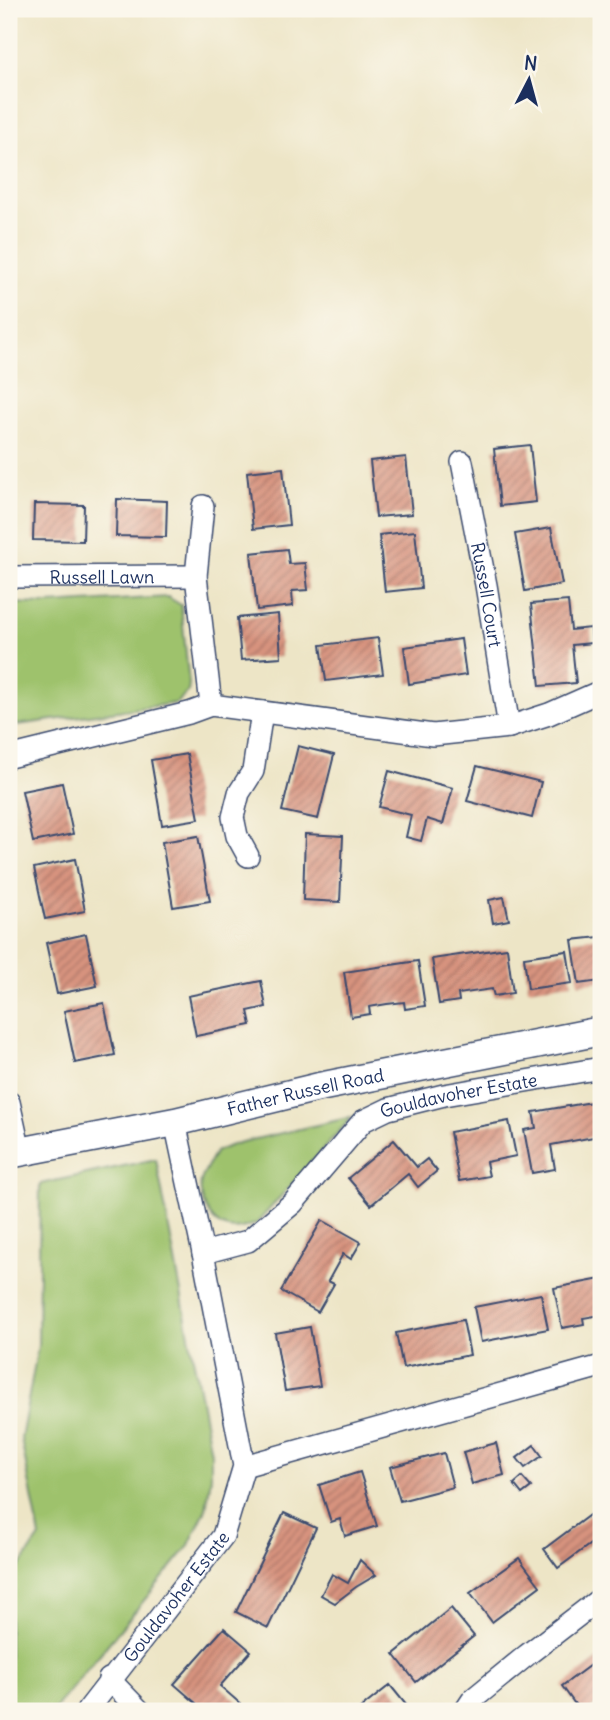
<svg xmlns="http://www.w3.org/2000/svg" width="610" height="1720" font-family="Delius,sans-serif">
	<style>
		.grass { fill: #9ec26c; stroke: #5c7865; stroke-width: 2 }
		.building { fill: url(#building-hatch) }
		.lines { fill: none; stroke-linecap: round; stroke-linejoin: round }
		.minor-casing { stroke: #3a4a6e; stroke-width: 24 }
		.tertiary-casing { stroke: #3a4a6e; stroke-width: 31 }
		.minor { stroke: #fff; stroke-width: 21 }
		.tertiary { stroke: #fff; stroke-width: 28 }
		.labels { text-anchor: middle; dominant-baseline: central; stroke-width: 7; stroke-linejoin: round; paint-order: stroke }
		.street-label { font-size: 18px; fill: #1b2f5e; stroke: #fbf7ec }
	</style>
	<defs>
		<pattern id="building-hatch" width="6" height="6" patternUnits="userSpaceOnUse" patternTransform="scale(1.75)"><rect width="6" height="6" fill="#d7937e"/><path d="M-1 1l2-2M0 6l6-6M5 7l2-2" fill="none" stroke="#ae786a"/></pattern>
	</defs>
	<rect width="100%" height="100%" fill="#fbf7ec"/>
	<filter id="ink" filterUnits="userSpaceOnUse"><feTurbulence type="fractalNoise" baseFrequency=".0143" numOctaves="2"/><feDisplacementMap in="SourceGraphic" scale="14" xChannelSelector="R" yChannelSelector="G"/><feConvolveMatrix kernelMatrix="1 2 1 2 8 2 1 2 1" color-interpolation-filters="sRGB"/></filter>
	<filter id="wash" filterUnits="userSpaceOnUse"><feTurbulence type="fractalNoise" baseFrequency=".00686" numOctaves="4" result="noise"/><feDisplacementMap in="SourceGraphic" scale="28" xChannelSelector="R" yChannelSelector="G"/><feGaussianBlur stdDeviation="1.57" result="paint"/><feColorMatrix in="noise" values="0 0 0 0 0 0 0 0 0 0 0 0 0 0 0 0 0 1.4 0 .05"/><feComposite in="paint" operator="in"/></filter>
	<g filter="url(#wash)">
		<rect width="100%" height="100%" fill="#ede5c6"/>
		<g class="grass">
			<polygon points="168,597 181,605 189,684 188,692 176,703 9,726 9,603 48,604"/>
			<path d="M352,1117L257,1223C234,1233 217,1231 206,1208C202,1199 199,1190 201,1181C204,1171 211,1160 216,1151L238,1143Z"/>
			<polygon points="156,1159 211,1453 211,1477 206,1509 188,1547 53,1711 9,1711 9,1582 40,1537 21,1439 38,1346 40,1184"/>
		</g>
		<g id="blocks">
			<g class="building">
				<polygon points="530,445 536,502 500,506 494,449"/>
				<polygon points="406,457 412,514 376,517 370,461"/>
				<polygon points="283,468 289,525 253,529 247,472"/>
				<polygon points="117,499 167,501 166,537 116,536"/>
				<polygon points="34,504 84,505 83,541 33,540"/>
				<polygon points="551,528 562,584 525,591 515,534"/>
				<polygon points="415,531 421,588 385,592 379,535"/>
				<polygon points="287,549 289,564 305,563 308,590 292,591 293,606 257,610 251,553"/>
				<polygon points="568,601 571,630 591,628 592,643 572,645 576,683 540,686 531,604"/>
				<polygon points="278,614 281,657 241,660 237,618"/>
				<polygon points="378,638 383,674 326,681 321,645"/>
				<polygon points="461,639 466,675 409,684 404,647"/>
				<polygon points="298,746 334,755 318,819 282,811"/>
				<polygon points="187,754 199,819 162,825 151,760"/>
				<polygon points="477,766 541,782 532,818 467,801"/>
				<polygon points="389,771 453,788 443,824 427,819 421,841 406,837 411,815 379,807"/>
				<polygon points="62,783 73,834 33,842 22,791"/>
				<polygon points="305,834 343,836 340,902 303,900"/>
				<polygon points="198,836 210,901 173,907 162,842"/>
				<polygon points="75,859 85,911 45,919 34,868"/>
				<polygon points="504,897 509,920 493,923 489,900"/>
				<polygon points="86,934 97,986 57,994 46,943"/>
				<polygon points="599,937 601,981 579,984 572,940"/>
				<polygon points="507,948 513,993 494,996 492,989 458,994 459,1001 439,1004 432,959"/>
				<polygon points="567,951 572,983 528,989 524,957"/>
				<polygon points="418,961 425,1006 405,1009 404,1002 387,1004 369,1007 370,1014 351,1017 344,972"/>
				<polygon points="261,981 266,1007 248,1011 251,1025 196,1036 188,996"/>
				<polygon points="104,1003 115,1055 75,1063 64,1011"/>
				<polygon points="592,1102 599,1136 551,1145 555,1169 532,1173 524,1130 536,1128 533,1112"/>
				<polygon points="509,1121 516,1156 486,1162 489,1176 459,1181 450,1132"/>
				<polygon points="394,1140 417,1167 427,1159 437,1171 418,1187 408,1174 371,1205 348,1178"/>
				<polygon points="322,1220 361,1242 351,1259 343,1254 328,1281 334,1284 318,1312 281,1291"/>
				<polygon points="601,1279 601,1315 583,1318 584,1324 562,1328 554,1288"/>
				<polygon points="541,1294 548,1329 481,1342 474,1307"/>
				<polygon points="463,1320 470,1355 403,1368 396,1333"/>
				<polygon points="310,1327 320,1386 285,1391 275,1333"/>
				<polygon points="496,1443 504,1475 472,1484 463,1452"/>
				<polygon points="534,1445 542,1456 525,1468 517,1458"/>
				<polygon points="444,1453 453,1487 400,1501 390,1467"/>
				<polygon points="360,1472 377,1526 345,1536 340,1519 331,1522 319,1485"/>
				<polygon points="522,1477 531,1487 522,1494 514,1484"/>
				<polygon points="284,1513 316,1528 268,1628 236,1612"/>
				<polygon points="592,1513 601,1526 601,1536 558,1568 544,1549"/>
				<polygon points="519,1558 540,1586 492,1622 470,1593"/>
				<polygon points="360,1560 376,1575 356,1587 335,1603 321,1595 332,1574 348,1583"/>
				<polygon points="451,1608 474,1636 416,1682 394,1654"/>
				<polygon points="224,1628 251,1651 220,1686 243,1706 238,1711 205,1711 174,1684"/>
				<polygon points="601,1657 601,1701 588,1711 580,1711 562,1686"/>
				<polygon points="390,1685 411,1711 358,1711 366,1704"/>
			</g>
		</g>
	</g>
	<g filter="url(#ink)">
		<use href="#blocks" fill-opacity="0" stroke="#3a4a6e" stroke-width="2"/>
		<g class="lines">
			<defs>
				<g id="minor">
					<path id="s1" d="M462,462L486,585L509,727"/>
					<polyline points="203,506 196,576 211,705"/>
					<path id="s2" d="M9,577L196,576"/>
					<polyline points="9,757 189,713 211,705 433,735 509,727 549,714 601,691"/>
					<polyline points="248,856 237,836 233,817 239,793 253,771 262,712"/>
					<polyline points="9,1102 20,1152"/>
					<path id="s3" d="M203,1253L248,1241L293,1203L363,1121L388,1109L444,1095L601,1068"/>
					<polyline points="244,1466 601,1366"/>
					<polyline points="109,1679 140,1711"/>
					<path id="s4" d="M87,1711L223,1536L244,1466L203,1253L175,1122"/>
					<polyline points="465,1711 473,1699 527,1655 601,1598"/>
				</g>
				<g id="tertiary">
					<path id="s5" d="M9,1154L175,1122L319,1087L601,1031"/>
				</g>
			</defs>
			<use href="#minor" class="minor-casing"/>
			<use href="#tertiary" class="tertiary-casing"/>
			<use href="#minor" class="minor"/>
			<use href="#tertiary" class="tertiary"/>
		</g>
	</g>
	<g class="labels">
		<g class="street-label">
			<text stroke="none"><textPath href="#s2" startOffset="93">Russell Lawn</textPath></text>
			<text stroke="none"><textPath href="#s1" startOffset="135">Russell Court</textPath></text>
			<text stroke="none"><textPath href="#s5" startOffset="303">Father Russell Road</textPath></text>
			<text stroke="none"><textPath href="#s3" startOffset="313">Gouldavoher Estate</textPath></text>
			<text stroke="none"><textPath href="#s4" startOffset="145">Gouldavoher Estate</textPath></text>
		</g>
	</g>
	<rect width="610" height="1720" fill="none" stroke="#fbf7ec" stroke-width="35"/>
	<g transform="translate(529 80) rotate(6)" stroke="#fbf7ec" stroke-width="5" paint-order="stroke">
	<path d="M0-5L12 26L0 18L-12 26Z" fill="#1b2f5e"/>
	<text y="-10" font-size="19" font-weight="bold" text-anchor="middle" fill="#1b2f5e">N</text>
	</g>
</svg>
